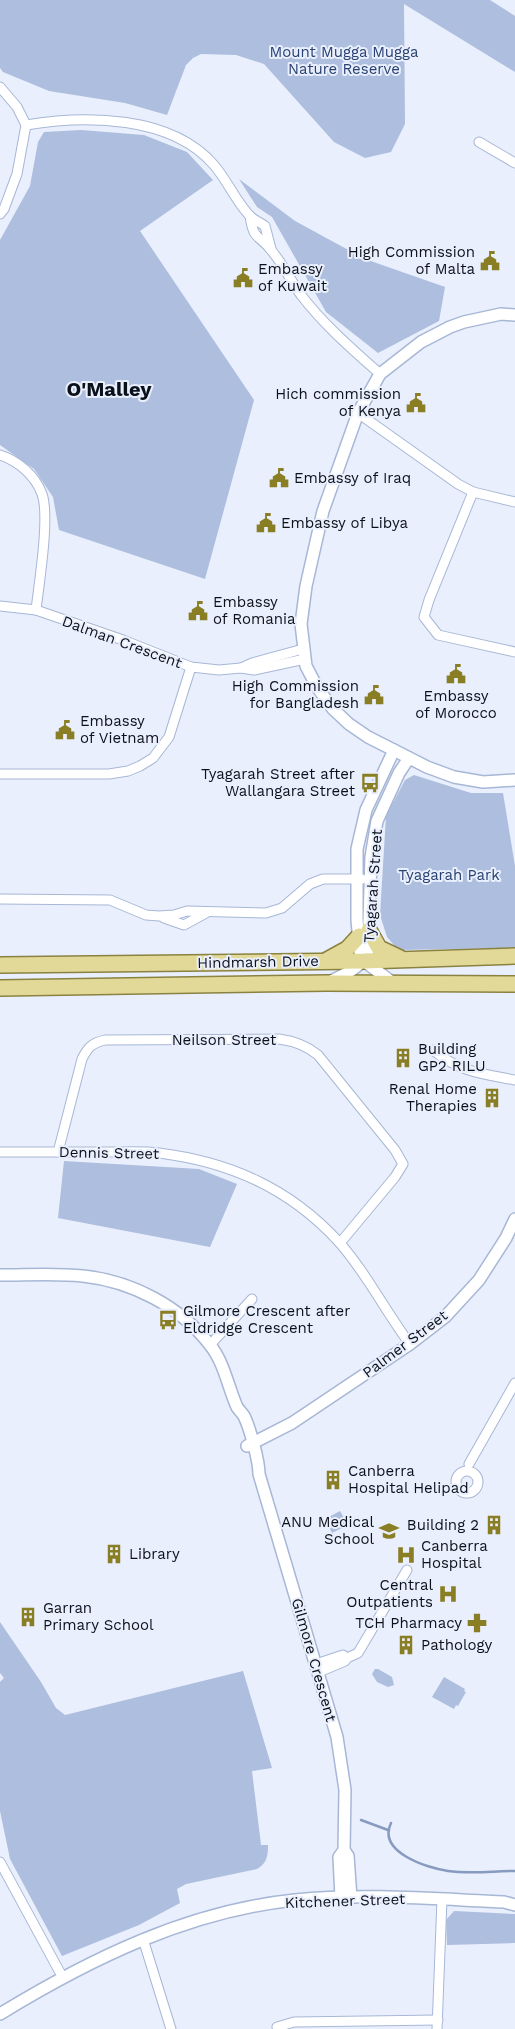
<svg xmlns="http://www.w3.org/2000/svg" width="515" height="2029" font-family="'Work Sans',sans-serif">
	<style>
		.green { fill: #adbede }
		.lines { fill: none; stroke-linecap: round; stroke-linejoin: round }
		.stream { stroke: #879ac0; stroke-width: 2.5 }
		.minor-casing { stroke: #a7b7d6; stroke-width: 11 }
		.tertiary-casing { stroke: #a7b7d6; stroke-width: 14 }
		.primary-casing { stroke: #8a8241; stroke-width: 18 }
		.minor { stroke: #fff; stroke-width: 9 }
		.tertiary { stroke: #fff; stroke-width: 11 }
		.primary { stroke: #e2d999; stroke-width: 15 }
		.labels { text-anchor: middle; dominant-baseline: central; stroke-width: 4; stroke-linejoin: round; paint-order: stroke }
		.park-label { font-size: 15px; fill: #294172; stroke: #e9effc }
		.poi-label { font-size: 15px; fill: #0b111b; stroke: #e9effc; text-anchor: start }
		.street-label { font-size: 15px; fill: #0b111b; stroke: #e9effc }
		.district-label { font-size: 20px; font-weight: bold; fill: #0b111b; stroke: #e9effc }
	</style>
	<rect width="100%" height="100%" fill="#e9effc"/>
	<g class="green">
		<polygon points="0,0 490,0 515,16 515,72 404,4 405,124 391,152 365,158 334,142 264,64 236,55 201,54 193,58 186,65 167,115 125,103 49,91 3,72 0,68"/>
		<polygon points="81,130 144,135 187,152 213,180 140,231 254,400 205,579 59,530 53,497 34,469 0,445 0,240 30,186 38,142 44,132"/>
		<polygon points="239,179 295,221 365,259 445,287 439,321 378,353 326,312 272,217 257,207"/>
		<polygon points="414,775 471,793 503,793 515,866 515,948 398,950 387,937 380,915 386,816 405,780"/>
		<polygon points="64,1161 199,1169 237,1184 210,1247 58,1218"/>
		<polygon points="340,1511 348,1525 332,1533 325,1519"/>
		<path d="M0,1622L41,1682L56,1708L65,1715L243,1671L272,1768L252,1771L261,1845H268C268,1856 267,1863 257,1869L186,1884L177,1889L180,1903L139,1925L62,1956L10,1859L0,1811V1682L4,1678L0,1673Z"/>
		<polygon points="375,1669 378,1669 392,1677 394,1685 388,1687 377,1682 372,1674"/>
		<polygon points="444,1677 465,1689 464,1691 466,1692 458,1706 456,1705 454,1709 432,1697"/>
		<polygon points="454,1911 515,1914 515,1943 447,1945 446,1920"/>
	</g>
	<g class="lines">
		<g class="stream">
			<polyline points="361,1820 388,1830"/>
			<path d="M391,1823C377,1852 427,1868 448,1871C470,1874 493,1871 515,1871"/>
		</g>
		<defs>
			<g id="minor">
				<polyline points="0,87 17,107 26,125 17,174 4,209 0,214"/>
				<path d="M26,125C85,115 171,115 214,165C227,180 235,200 249,215C253,220 260,222 265,226L271,249"/>
				<polyline points="479,142 515,163"/>
				<path d="M250,216C254,242 258,233 271,250C283,264 291,281 301,295C324,325 352,349 380,374"/>
				<polyline points="358,413 458,484 473,492 515,502"/>
				<path d="M0,455C18,461 35,475 42,494C50,517 39,583 36,610"/>
				<polyline points="473,492 429,600 424,617 438,635 515,652"/>
				<polyline points="0,606 36,610 123,640 191,667 219,670 241,668 254,670 305,659"/>
				<polyline points="241,668 252,663 303,649"/>
				<polyline points="0,774 109,774 128,771 140,766 153,758 169,737 191,667"/>
				<polyline points="0,899 110,900 146,915 159,916 174,915 187,911 266,913 282,908 310,884 323,879 362,879"/>
				<polyline points="164,918 184,925 206,913"/>
				<path d="M433,1050C459,1072 483,1074 515,1080"/>
				<path d="M0,1152C37,1152 73,1152 110,1152C126,1152 143,1151 159,1153C230,1162 289,1188 338,1241C366,1272 385,1311 410,1344"/>
				<path d="M58,1152L82,1059C88,1047 92,1043 105,1040L279,1039C294,1041 306,1045 318,1055L395,1150L403,1164L395,1177L340,1243"/>
				<polyline points="210,1345 252,1299"/>
				<polyline points="469,1464 515,1383"/>
				<circle cx="467" cy="1482" r="11"/>
				<polyline points="316,1664 343,1655 347,1658"/>
				<polyline points="319,1672 345,1661 347,1658 358,1653 407,1570"/>
				<polyline points="0,1862 63,1978"/>
				<polyline points="143,1939 171,2029"/>
				<polyline points="277,2027 294,2022 438,2020"/>
				<polyline points="437,2029 442,1899"/>
			</g>
			<g id="tertiary">
				<polyline points="515,315 501,314 464,322 450,327 421,342 380,374 358,413 323,511 306,586 301,624 306,666 317,687 333,709 349,724 368,737 427,767 454,777 483,782 515,780"/>
				<path d="M329,982C344,975 358,969 368,954L371,857L377,821L399,773L409,758"/>
				<polyline points="393,983 364,961 360,953 357,920 357,849 366,810 394,750"/>
				<path d="M0,1275C27,1275 56,1273 83,1276C131,1281 180,1306 210,1345C224,1362 228,1387 237,1407C239,1410 242,1413 244,1416C250,1428 259,1461 259,1474L337,1737L345,1790L344,1850L339,1857L341,1898"/>
				<polyline points="247,1446 292,1423 410,1344 445,1317 479,1280 506,1238 515,1219"/>
				<polyline points="344,1850 348,1856 351,1898"/>
				<path d="M0,2014C90,1959 188,1911 295,1900C364,1893 435,1899 504,1902L515,1905"/>
			</g>
			<g id="primary">
				<polyline points="369,930 379,948 400,958"/>
				<polyline points="327,960 347,949 359,936"/>
				<polyline points="0,965 364,961 515,956"/>
				<polyline points="0,988 327,983 515,984"/>
			</g>
		</defs>
		<use href="#minor" class="minor-casing"/>
		<use href="#tertiary" class="tertiary-casing"/>
		<use href="#primary" class="primary-casing"/>
		<use href="#minor" class="minor"/>
		<use href="#tertiary" class="tertiary"/>
		<use href="#primary" class="primary"/>
	</g>
	<defs>
		<symbol id="civic-bare" viewBox="-9 -9 18 18"><path d="M-.6-6.5H3V-4.5H.6V-3L4-1V1h2V6H-6V1h2V-1L-.6-3ZM-1.2 2.5V6h2.4V2.5Z" fill="#8a7e25" stroke="#e9effc" stroke-width="2.5" paint-order="stroke"/></symbol>
		<symbol id="bus-bare" viewBox="-9 -9 18 18"><path d="M-5-6H5V4H4V6H2V4H-2V6H-4V4H-5ZM-3.5-4V0h7V-4ZM-3.5 1.2v1.5H-2V1.2ZM2 1.2v1.5H3.5V1.2Z" fill="#8a7e25" stroke="#e9effc" stroke-width="2.5" paint-order="stroke"/></symbol>
		<symbol id="building-bare" viewBox="-9 -9 18 18"><path d="M-4-6H4V6H1V3H-1V6H-4ZM-2.5-4.3h1.7v1.8h-1.7ZM.8-4.3h1.7v1.8H.8ZM-2.5-1h1.7V.8h-1.7ZM.8-1h1.7V.8H.8Z" fill="#8a7e25" stroke="#e9effc" stroke-width="2.5" paint-order="stroke"/></symbol>
		<symbol id="university-bare" viewBox="-9 -9 18 18"><path d="M0-5L7-2L0 1L-7-2ZM-4 1L0 2.5L4 1V4Q0 6-4 4Z" fill="#8a7e25" stroke="#e9effc" stroke-width="2.5" paint-order="stroke"/></symbol>
		<symbol id="hospital-bare" viewBox="-9 -9 18 18"><path d="M-5-5h3v3.5h4V-5h3V5h-3V1.5h-4V5h-3Z" fill="#8a7e25" stroke="#e9effc" stroke-width="2.5" paint-order="stroke"/></symbol>
		<symbol id="pharmacy-bare" viewBox="-9 -9 18 18"><path d="M-2-6h4v4h4v4h-4v4h-4v-4h-4v-4h4Z" fill="#8a7e25" stroke="#e9effc" stroke-width="2.5" paint-order="stroke"/></symbol>
	</defs>
	<g fill-rule="evenodd">
		<use href="#civic-bare" x="476" y="247" width="28" height="28"/>
		<use href="#civic-bare" x="229" y="264" width="28" height="28"/>
		<use href="#civic-bare" x="402" y="389" width="28" height="28"/>
		<use href="#civic-bare" x="265" y="464" width="28" height="28"/>
		<use href="#civic-bare" x="252" y="509" width="28" height="28"/>
		<use href="#civic-bare" x="184" y="597" width="28" height="28"/>
		<use href="#civic-bare" x="442" y="660" width="28" height="28"/>
		<use href="#civic-bare" x="360" y="681" width="28" height="28"/>
		<use href="#civic-bare" x="51" y="716" width="28" height="28"/>
		<use href="#bus-bare" x="356" y="769" width="28" height="28"/>
		<use href="#building-bare" x="389" y="1044" width="28" height="28"/>
		<use href="#building-bare" x="478" y="1084" width="28" height="28"/>
		<use href="#bus-bare" x="154" y="1306" width="28" height="28"/>
		<use href="#building-bare" x="319" y="1466" width="28" height="28"/>
		<use href="#building-bare" x="480" y="1511" width="28" height="28"/>
		<use href="#university-bare" x="375" y="1517" width="28" height="28"/>
		<use href="#building-bare" x="100" y="1540" width="28" height="28"/>
		<use href="#hospital-bare" x="392" y="1541" width="28" height="28"/>
		<use href="#hospital-bare" x="434" y="1580" width="28" height="28"/>
		<use href="#building-bare" x="14" y="1603" width="28" height="28"/>
		<use href="#pharmacy-bare" x="463" y="1609" width="28" height="28"/>
		<use href="#building-bare" x="392" y="1631" width="28" height="28"/>
	</g>
	<g class="labels">
		<g class="park-label">
			<text x="344" y="52">Mount Mugga Mugga<tspan x="344" dy="17">Nature Reserve</tspan></text>
			<text x="449" y="875">Tyagarah Park</text>
		</g>
		<g class="poi-label">
			<text x="475" y="252" text-anchor="end">High Commission<tspan x="475" dy="17">of Malta</tspan></text>
			<text x="258" y="269">Embassy<tspan x="258" dy="17">of Kuwait</tspan></text>
			<text x="401" y="394" text-anchor="end">Hich commission<tspan x="401" dy="17">of Kenya</tspan></text>
			<text x="294" y="478">Embassy of Iraq</text>
			<text x="281" y="523">Embassy of Libya</text>
			<text x="213" y="602">Embassy<tspan x="213" dy="17">of Romania</tspan></text>
			<text x="359" y="686" text-anchor="end">High Commission<tspan x="359" dy="17">for Bangladesh</tspan></text>
			<text x="456" y="696" text-anchor="middle">Embassy<tspan x="456" dy="17">of Morocco</tspan></text>
			<text x="80" y="721">Embassy<tspan x="80" dy="17">of Vietnam</tspan></text>
			<text x="355" y="774" text-anchor="end">Tyagarah Street after<tspan x="355" dy="17">Wallangara Street</tspan></text>
			<text x="418" y="1049">Building<tspan x="418" dy="17">GP2 RILU</tspan></text>
			<text x="477" y="1089" text-anchor="end">Renal Home<tspan x="477" dy="17">Therapies</tspan></text>
			<text x="183" y="1311">Gilmore Crescent after<tspan x="183" dy="17">Eldridge Crescent</tspan></text>
			<text x="348" y="1471">Canberra<tspan x="348" dy="17">Hospital Helipad</tspan></text>
			<text x="374" y="1522" text-anchor="end">ANU Medical<tspan x="374" dy="17">School</tspan></text>
			<text x="479" y="1525" text-anchor="end">Building 2</text>
			<text x="421" y="1546">Canberra<tspan x="421" dy="17">Hospital</tspan></text>
			<text x="129" y="1554">Library</text>
			<text x="433" y="1585" text-anchor="end">Central<tspan x="433" dy="17">Outpatients</tspan></text>
			<text x="43" y="1608">Garran<tspan x="43" dy="17">Primary School</tspan></text>
			<text x="462" y="1623" text-anchor="end">TCH Pharmacy</text>
			<text x="421" y="1645">Pathology</text>
		</g>
		<g class="street-label">
			<text transform="translate(122 642) rotate(20)">Dalman Crescent</text>
			<text transform="translate(373 886) rotate(-86)">Tyagarah Street</text>
			<text transform="translate(258 962) rotate(-1)">Hindmarsh Drive</text>
			<text x="224" y="1040">Neilson Street</text>
			<text transform="translate(109 1153) rotate(1)">Dennis Street</text>
			<text transform="translate(405 1344) rotate(-37)">Palmer Street</text>
			<text transform="translate(314 1660) rotate(74)">Gilmore Crescent</text>
			<text transform="translate(345 1901) rotate(-2)">Kitchener Street</text>
		</g>
		<g class="district-label">
			<text x="109" y="389">O'Malley</text>
		</g>
	</g>
</svg>
